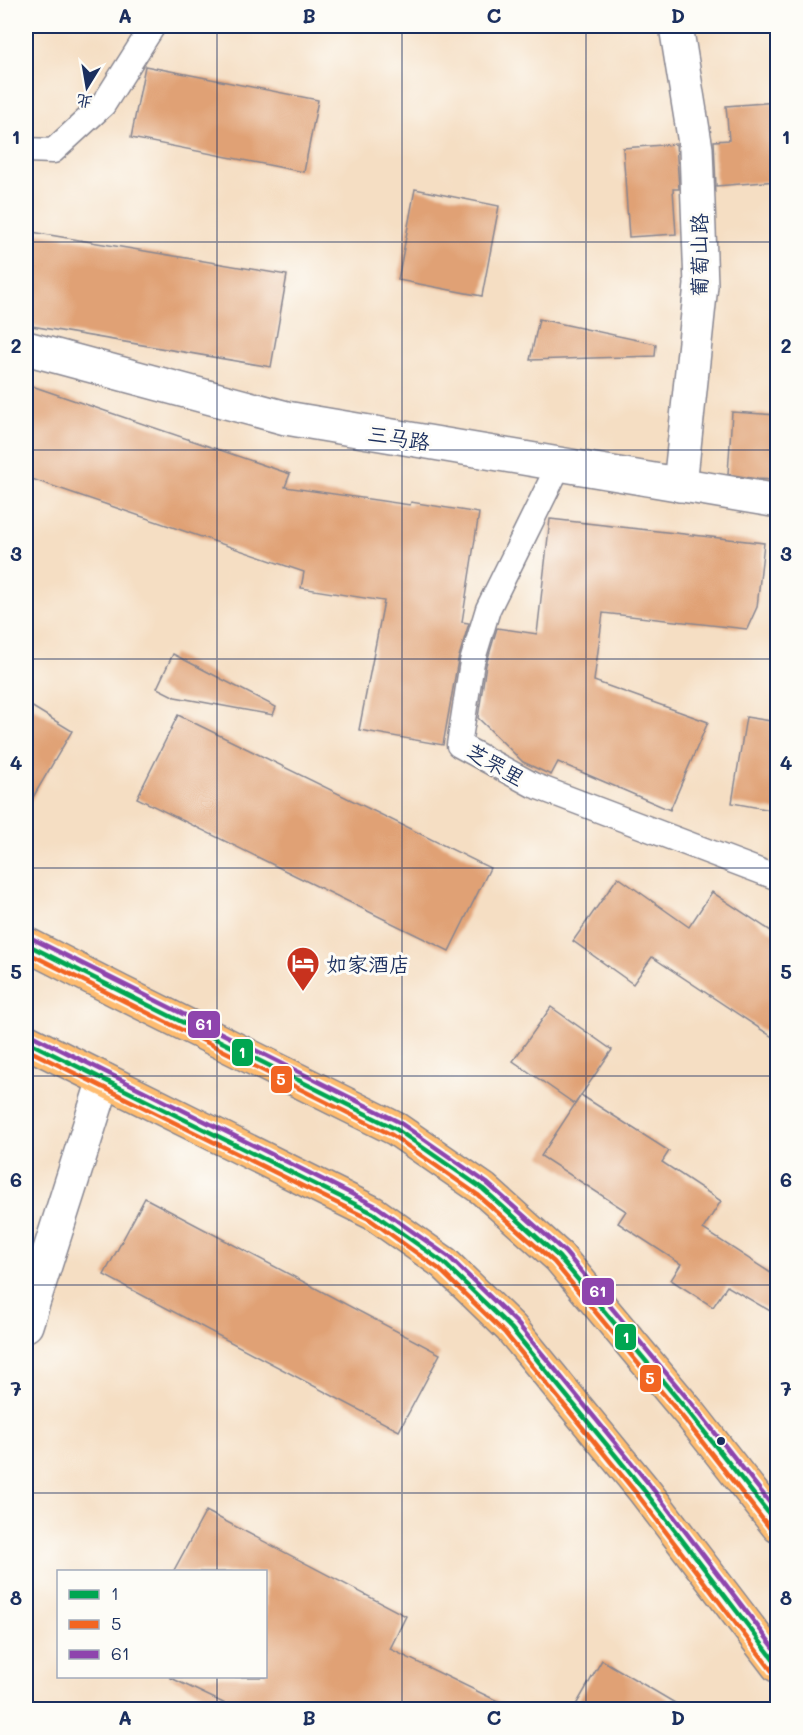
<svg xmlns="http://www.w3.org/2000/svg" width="803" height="1735" font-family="Mali,'LXGW WenKai TC',sans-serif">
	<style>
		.building { fill: #e0a175 }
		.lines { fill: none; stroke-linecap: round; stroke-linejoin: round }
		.service-casing { stroke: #888690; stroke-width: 27 }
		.minor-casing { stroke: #888690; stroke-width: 36 }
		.tertiary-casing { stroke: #888690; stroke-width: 36 }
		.primary-casing { stroke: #888690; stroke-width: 36 }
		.service { stroke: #fff; stroke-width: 24 }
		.minor { stroke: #fff; stroke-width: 33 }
		.tertiary { stroke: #fff; stroke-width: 33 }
		.primary { stroke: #febc70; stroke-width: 33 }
		.bus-1-casing { stroke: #fdfcf7; stroke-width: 9 }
		.bus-2-casing { stroke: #fdfcf7; stroke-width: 9 }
		.bus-3-casing { stroke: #fdfcf7; stroke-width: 9 }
		.bus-1 { stroke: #00a651; stroke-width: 4.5 }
		.bus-2 { stroke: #f26522; stroke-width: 4.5 }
		.bus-3 { stroke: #8e44ad; stroke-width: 4.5 }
		.grid { fill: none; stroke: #1b2f5e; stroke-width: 1.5; stroke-opacity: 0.55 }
		.bus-dot { fill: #1b2f5e; stroke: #fdfcf7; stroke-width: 2 }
		.labels { text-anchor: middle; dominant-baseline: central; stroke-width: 6; stroke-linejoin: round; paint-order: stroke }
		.street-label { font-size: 21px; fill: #1b2f5e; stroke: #fdfcf7 }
		.poi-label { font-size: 21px; fill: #1b2f5e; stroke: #fdfcf7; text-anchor: start }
		.line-badge { stroke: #fdfcf7; stroke-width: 2 }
		.badge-label { font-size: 16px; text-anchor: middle; font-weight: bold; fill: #fff }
		.neatline { fill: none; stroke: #1b2f5e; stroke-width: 2 }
		.grid-label { font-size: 20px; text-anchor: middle; font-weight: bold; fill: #1b2f5e }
	</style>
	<rect width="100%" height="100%" fill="#fdfcf7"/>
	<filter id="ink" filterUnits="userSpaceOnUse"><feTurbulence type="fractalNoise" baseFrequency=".0167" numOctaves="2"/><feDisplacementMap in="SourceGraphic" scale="12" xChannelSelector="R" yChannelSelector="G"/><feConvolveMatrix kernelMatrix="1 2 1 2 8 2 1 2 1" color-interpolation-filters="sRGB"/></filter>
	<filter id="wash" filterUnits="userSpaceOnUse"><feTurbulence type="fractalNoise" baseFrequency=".008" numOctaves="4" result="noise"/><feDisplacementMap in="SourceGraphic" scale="24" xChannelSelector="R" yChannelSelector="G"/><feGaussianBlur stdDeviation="1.35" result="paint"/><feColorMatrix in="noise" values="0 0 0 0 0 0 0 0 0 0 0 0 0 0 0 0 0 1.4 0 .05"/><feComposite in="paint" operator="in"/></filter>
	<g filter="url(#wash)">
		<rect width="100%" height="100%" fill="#f5dec3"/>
		<g id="blocks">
			<g class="building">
				<polygon points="145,66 318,100 304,172 131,138"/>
				<polygon points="777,102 777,181 716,186 714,141 729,140 726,106"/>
				<polygon points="676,144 679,189 673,189 676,234 629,237 623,148"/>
				<polygon points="415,189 499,206 482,296 398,280"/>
				<polygon points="26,231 287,275 271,367 26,325"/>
				<polygon points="539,319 656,344 655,356 530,360"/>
				<polygon points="26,384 290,474 285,487 410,505 411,502 479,513 462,622 469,623 458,660 443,745 359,730 384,601 301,588 304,572 26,477"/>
				<polygon points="732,412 777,415 777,480 757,479 728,474"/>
				<polygon points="550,519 764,543 757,607 747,629 603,613 594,681 708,722 670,810 558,762 551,775 523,762 478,718 486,665 497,628 537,634"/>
				<polygon points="173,654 276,707 273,715 175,697 157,688"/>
				<polygon points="26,703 72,731 26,809"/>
				<polygon points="178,715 490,868 449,951 137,798"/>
				<polygon points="746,717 777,722 777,811 732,803"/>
				<polygon points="618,877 689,927 712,892 777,935 777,1040 652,957 633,984 573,941"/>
				<polygon points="551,1007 612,1050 575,1104 513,1061"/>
				<polygon points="581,1095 669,1151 662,1162 721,1201 703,1229 777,1277 777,1315 727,1286 713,1307 671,1280 681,1264 618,1223 626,1211 541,1156"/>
				<polygon points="145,1198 440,1354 399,1431 104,1275"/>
				<polygon points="206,1511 406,1616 390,1649 516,1710 238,1710 169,1677 266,1677 266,1572 173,1572"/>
				<polygon points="602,1660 687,1710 573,1710"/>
			</g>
		</g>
	</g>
	<g filter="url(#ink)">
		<use href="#blocks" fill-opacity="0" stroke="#888690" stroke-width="1.5"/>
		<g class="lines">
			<defs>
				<g id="service">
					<polyline points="26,150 53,151 103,105 153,26"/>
					<polyline points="560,463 488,609 472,662 459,745 533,785 778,878"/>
				</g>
				<g id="minor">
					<polyline points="676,26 696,149 701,285 680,485"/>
					<polyline points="26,1325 104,1080"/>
				</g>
				<polyline id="tertiary" points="26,348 286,418 778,501"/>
				<g id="primary">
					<polyline points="26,944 120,992 396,1129 483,1189 559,1257 691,1415 778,1526"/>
					<polyline points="26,1041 373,1213 444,1263 511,1328 643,1489 778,1666"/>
				</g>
			</defs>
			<use href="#service" class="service-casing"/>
			<use href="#minor" class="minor-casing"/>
			<use href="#tertiary" class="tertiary-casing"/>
			<use href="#primary" class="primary-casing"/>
			<use href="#service" class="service"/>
			<use href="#minor" class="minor"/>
			<use href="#tertiary" class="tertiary"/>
			<use href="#primary" class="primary"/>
			<defs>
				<g id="bus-1">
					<polyline points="26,944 396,1129 483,1189 559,1257 691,1415 778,1525"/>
					<polyline points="26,1041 373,1213 444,1263 511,1328 643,1489 778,1665"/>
				</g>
				<g id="bus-2">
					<polyline points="26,952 392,1135 478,1195 554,1262 685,1420 772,1531"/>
					<polyline points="26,1049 369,1219 439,1269 505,1333 637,1494 772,1671"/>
				</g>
				<g id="bus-3">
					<polyline points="29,937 399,1122 487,1183 565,1252 697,1410 778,1513"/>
					<polyline points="29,1034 376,1206 449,1257 517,1323 649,1484 778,1653"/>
				</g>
			</defs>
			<use href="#bus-1" class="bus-1-casing"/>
			<use href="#bus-2" class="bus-2-casing"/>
			<use href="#bus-3" class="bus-3-casing"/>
			<use href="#bus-1" class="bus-1"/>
			<use href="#bus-2" class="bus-2"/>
			<use href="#bus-3" class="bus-3"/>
		</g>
	</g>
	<path class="grid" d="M217,26V1572M402,26V1710M586,26V1710M26,242H778M26,450H778M26,659H778M26,868H778M26,1076H778M26,1285H778M26,1493H778M217,1676V1710"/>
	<defs>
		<symbol id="hotel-pin" viewBox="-11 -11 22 30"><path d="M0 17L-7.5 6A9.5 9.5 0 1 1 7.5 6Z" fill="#c8321e" stroke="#fdfcf7"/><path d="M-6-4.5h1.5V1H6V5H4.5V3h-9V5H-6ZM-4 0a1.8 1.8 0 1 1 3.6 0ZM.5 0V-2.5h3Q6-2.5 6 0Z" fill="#fff"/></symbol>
	</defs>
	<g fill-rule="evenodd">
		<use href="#hotel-pin" x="284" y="944" width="38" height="52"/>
	</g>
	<circle class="bus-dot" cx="721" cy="1441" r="5"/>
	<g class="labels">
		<g class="street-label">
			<text transform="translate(698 255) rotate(-90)">葡萄山路</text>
			<text transform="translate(399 437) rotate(9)">三马路</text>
			<text transform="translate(496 764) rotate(30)">芝罘里</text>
		</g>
		<g class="poi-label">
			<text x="326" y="963">如家酒店</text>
		</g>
	</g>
	<g class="line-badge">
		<rect x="187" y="1010" width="34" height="29" rx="6" fill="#8e44ad"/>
		<rect x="231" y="1038" width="23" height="29" rx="6" fill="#00a651"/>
		<rect x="270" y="1065" width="23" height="29" rx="6" fill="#f26522"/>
		<rect x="581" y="1277" width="34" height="29" rx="6" fill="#8e44ad"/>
		<rect x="614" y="1323" width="23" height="28" rx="6" fill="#00a651"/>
		<rect x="639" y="1364" width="23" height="29" rx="6" fill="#f26522"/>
	</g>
	<g class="badge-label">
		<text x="204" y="1030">61</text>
		<text x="242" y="1058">1</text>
		<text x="281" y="1085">5</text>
		<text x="598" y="1297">61</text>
		<text x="626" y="1343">1</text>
		<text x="650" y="1384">5</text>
	</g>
	<rect width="803" height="1735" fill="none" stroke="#fdfcf7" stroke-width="66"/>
	<rect x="57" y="1570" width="210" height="108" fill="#fdfcf7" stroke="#a3aaba" stroke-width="1.5"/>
	<rect x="69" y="1590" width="30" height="9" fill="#00a651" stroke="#a3aaba" stroke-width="1.5"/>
	<text x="111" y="1600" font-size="18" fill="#1b2f5e">1</text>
	<rect x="69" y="1620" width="30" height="9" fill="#f26522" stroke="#a3aaba" stroke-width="1.5"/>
	<text x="111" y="1630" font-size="18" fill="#1b2f5e">5</text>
	<rect x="69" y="1650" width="30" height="9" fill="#8e44ad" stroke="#a3aaba" stroke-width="1.5"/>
	<text x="111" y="1660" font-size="18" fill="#1b2f5e">61</text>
	<g transform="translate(87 87) rotate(191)" stroke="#fdfcf7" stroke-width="4.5" paint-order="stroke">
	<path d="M0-4.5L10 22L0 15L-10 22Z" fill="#1b2f5e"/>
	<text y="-9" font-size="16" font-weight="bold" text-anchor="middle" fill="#1b2f5e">北</text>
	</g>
	<rect x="33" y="33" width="737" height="1669" class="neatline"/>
	<g class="grid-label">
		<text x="125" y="23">A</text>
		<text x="309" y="23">B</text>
		<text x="494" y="23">C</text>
		<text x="678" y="23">D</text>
		<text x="16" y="144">1</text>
		<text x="786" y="144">1</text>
		<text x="16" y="353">2</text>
		<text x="786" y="353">2</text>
		<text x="16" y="561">3</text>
		<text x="786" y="561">3</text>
		<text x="16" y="770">4</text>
		<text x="786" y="770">4</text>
		<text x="16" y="979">5</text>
		<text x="786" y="979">5</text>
		<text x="16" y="1187">6</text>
		<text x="786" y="1187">6</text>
		<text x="16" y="1396">7</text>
		<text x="786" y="1396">7</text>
		<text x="16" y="1605">8</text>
		<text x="786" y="1605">8</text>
		<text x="125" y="1725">A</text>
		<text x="309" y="1725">B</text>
		<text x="494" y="1725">C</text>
		<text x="678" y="1725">D</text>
	</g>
</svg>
